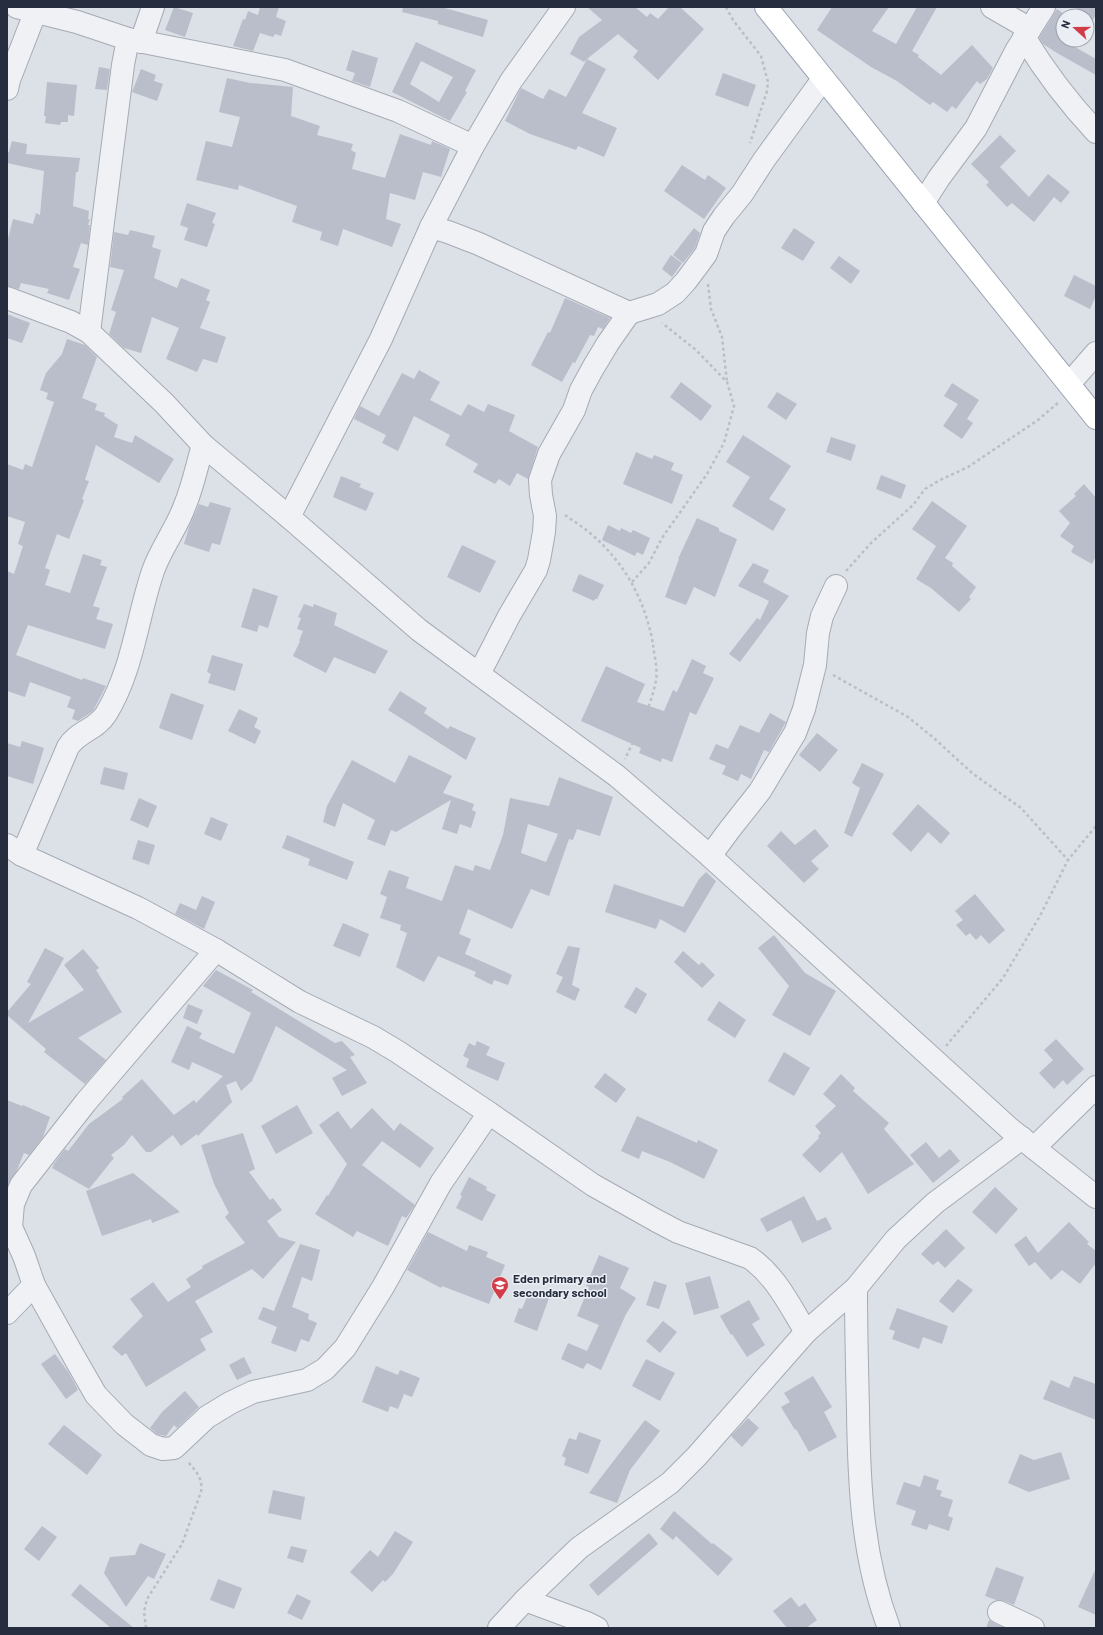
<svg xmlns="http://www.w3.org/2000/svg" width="1103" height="1635" font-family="Barlow,sans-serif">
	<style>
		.building { fill: #b9beca; fill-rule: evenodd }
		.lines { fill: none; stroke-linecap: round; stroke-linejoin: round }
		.minor-casing { stroke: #a5aab4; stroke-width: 24 }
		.major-casing { stroke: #9ba3b3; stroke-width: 24 }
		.path { stroke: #babec5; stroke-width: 2.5; stroke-dasharray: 3 3; stroke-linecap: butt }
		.minor { stroke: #eff1f5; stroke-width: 22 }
		.major { stroke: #fff; stroke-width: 22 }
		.labels { text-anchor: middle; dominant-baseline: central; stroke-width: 3; stroke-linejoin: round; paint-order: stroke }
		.poi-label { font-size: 12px; font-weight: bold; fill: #252d3e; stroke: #ebeff5; text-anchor: start }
	</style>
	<rect width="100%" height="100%" fill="#dce0e7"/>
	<g class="building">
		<polygon points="174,7 193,13 185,37 165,30"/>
		<polygon points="260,7 279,7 276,17 286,21 281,36 275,34 273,37 260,33 253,51 233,46 243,19 245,20 248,11 258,15"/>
		<polygon points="403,7 441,7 488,20 483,37 438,24 438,21 402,12"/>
		<polygon points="587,7 635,7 647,17 650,13 658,19 669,7 680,7 704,29 658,80 633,57 638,51 618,34 587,59 606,69 582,113 617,128 604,157 578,146 576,150 530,134 505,121 521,88 543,99 549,89 566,97 587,59 584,62 570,54 579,37 602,20"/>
		<polygon points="832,7 889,7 872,31 896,44 917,7 937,7 912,51 919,55 918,57 941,75 972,45 993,68 987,79 980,84 977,81 956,109 952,106 947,112 933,102 930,105 897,81 871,67 817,30"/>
		<polygon points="1078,7 1096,7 1096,15 1087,29 1087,16 1075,16"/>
		<polygon points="1057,9 1067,16 1063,16 1063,40 1079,40 1075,47 1096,59 1096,75 1057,53 1043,44 1039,38"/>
		<path d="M416,42L476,70L465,91L467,92L450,121L392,92ZM421,61L453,77L439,102L410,84Z"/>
		<polygon points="352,50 378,58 370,87 352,81 355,73 346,70"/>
		<polygon points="99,67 110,69 107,90 95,89"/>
		<polygon points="141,69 156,75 154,81 163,84 157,101 132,92"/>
		<polygon points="723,73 756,85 748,107 715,95"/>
		<polygon points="227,78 250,83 293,87 291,116 320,126 317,135 353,144 351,150 356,153 352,169 385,178 400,134 431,145 432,141 450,149 441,177 423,172 415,200 390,193 386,219 401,224 392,247 343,229 338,246 320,240 322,232 292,222 297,206 239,185 238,190 196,180 206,141 232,147 240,117 219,112"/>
		<polygon points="47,82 77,85 74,116 68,115 68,122 61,122 60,125 45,123 46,116 44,116"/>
		<polygon points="1000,135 1016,151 1000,167 1029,197 1048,174 1070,192 1061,203 1054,197 1034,222 1012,203 1007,207 986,185 989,182 971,164"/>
		<polygon points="12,141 27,144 26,154 80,158 78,172 76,172 73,206 89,211 88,219 90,219 88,225 90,225 88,245 81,243 73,267 80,269 69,300 47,293 49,289 21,283 19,289 7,286 7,243 13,219 33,224 36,213 40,215 44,171 7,163 7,152 9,152"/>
		<polygon points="682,165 705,180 708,175 726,188 704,219 664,191"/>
		<polygon points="187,203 216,213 212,223 215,224 207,247 184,240 188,228 180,225"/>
		<polygon points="694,228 700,233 695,248 683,263 673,255"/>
		<polygon points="794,228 815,242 803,261 781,248"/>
		<polygon points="130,230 155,236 152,247 161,250 154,278 177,288 181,278 210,290 206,300 210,302 200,328 226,337 217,363 203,359 197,372 166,359 179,328 152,317 141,353 124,348 109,334 116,312 111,310 124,270 110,267 114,232 128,235"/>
		<polygon points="671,255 682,263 672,277 662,269"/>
		<polygon points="839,256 860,271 851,284 830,268"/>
		<polygon points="1074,275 1096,286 1096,296 1090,309 1064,296"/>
		<polygon points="565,298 610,318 603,329 598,327 594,336 590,335 575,363 573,362 562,382 531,365 548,332 550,333"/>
		<polygon points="7,314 30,323 22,343 7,338"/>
		<polygon points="67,339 85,345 97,357 82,398 97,404 95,410 105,413 104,416 118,425 114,437 132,443 135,435 174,459 159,483 96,445 85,480 89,481 82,499 84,500 69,539 57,534 45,568 50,570 45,585 70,593 83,554 102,560 100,565 107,567 93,606 100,608 96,619 113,624 105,649 28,625 16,655 82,680 83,678 106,686 93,711 78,721 72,719 75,710 67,707 71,697 30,682 25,697 7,691 7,571 14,574 23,546 18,544 25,522 7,516 7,464 23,470 25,464 32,467 54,402 46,399 48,393 40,390 46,373 62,354"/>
		<polygon points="419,370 440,382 430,400 461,416 468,404 484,412 488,404 515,415 509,431 538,447 528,479 517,473 510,486 499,479 495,484 473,472 478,464 445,445 450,435 414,416 398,451 382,443 386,435 354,419 360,406 379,416 402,373 414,379"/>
		<polygon points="681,382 712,406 701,421 670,397"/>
		<polygon points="952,383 979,400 967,419 973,423 962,439 943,426 958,404 944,396"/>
		<polygon points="777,392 797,404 786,420 767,407"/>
		<polygon points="743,435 791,466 769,499 786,509 773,531 732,506 750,477 726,462"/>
		<polygon points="831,437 856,445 851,461 826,452"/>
		<polygon points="636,452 652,459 654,455 674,463 671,470 683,475 672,504 623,484"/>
		<polygon points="881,475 906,485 901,499 876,489"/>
		<polygon points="341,476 361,484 359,487 374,493 366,511 333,497"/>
		<polygon points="1084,484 1096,498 1096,556 1092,564 1071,552 1074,546 1060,536 1070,523 1059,511 1076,496 1074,494"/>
		<polygon points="932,501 967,526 945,558 953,563 952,566 976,587 969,597 971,599 959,612 931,588 916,579 936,546 912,529"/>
		<polygon points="210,502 231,508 220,545 212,543 209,552 184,544 189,527 199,504 208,507"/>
		<polygon points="697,518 719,528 719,531 737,539 715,597 694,587 686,605 665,597 679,559 678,559"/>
		<polygon points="608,525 620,531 621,528 631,533 633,530 650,538 643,555 637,552 635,556 602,540"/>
		<polygon points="462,545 496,561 480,593 447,577"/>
		<polygon points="753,563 769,570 763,582 789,596 740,662 729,654 757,618 760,620 769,601 738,586"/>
		<polygon points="579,574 604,585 597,599 595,599 594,601 572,591"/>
		<polygon points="253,588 278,596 268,628 259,625 257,632 241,627"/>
		<polygon points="304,604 313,607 314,604 337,613 334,625 388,651 375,674 334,657 326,673 293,656 300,641 299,641 303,631 297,629 301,618 298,617"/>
		<polygon points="212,655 243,664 235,691 208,683 211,674 207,672"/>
		<polygon points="692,659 706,666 703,673 714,678 696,715 690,712 672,762 662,758 661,762 639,753 641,748 581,721 606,666 645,684 637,702 664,711 673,690 677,692"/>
		<polygon points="400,691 427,708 424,713 448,729 450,726 476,738 466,760 388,710"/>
		<polygon points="171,693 204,705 192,740 159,728"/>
		<polygon points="239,709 258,718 254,727 261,731 255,744 228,731"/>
		<polygon points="770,713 786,722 769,752 764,750 751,779 741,774 738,781 722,774 726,766 709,759 716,744 728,749 740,725 759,733"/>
		<polygon points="817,733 838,750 820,772 799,755"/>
		<polygon points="22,741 44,748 33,784 7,776 7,743 20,747"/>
		<polygon points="409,755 452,776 443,793 474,804 472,810 476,812 471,828 460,824 457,834 442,829 451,800 396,832 391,830 385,846 367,839 375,820 343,803 335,827 323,822 327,806 352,760 395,783"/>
		<polygon points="862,763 884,774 852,837 844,833 860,788 852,783"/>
		<polygon points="104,767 128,773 124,790 100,784"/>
		<path d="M559,777L613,797L600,836L577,829L573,840L569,839L549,896L531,889L512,929L468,909L459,934L471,939L465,954L512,975L508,985L494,980L492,985L474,976L476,972L438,956L424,982L396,967L407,933L400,930L401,925L380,918L387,897L380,894L389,870L409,877L406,888L442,901L455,865L473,871L475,865L490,870L503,835L510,798L549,806ZM528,824L558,834L546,862L521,853Z"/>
		<polygon points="139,798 157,806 148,828 130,820"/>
		<polygon points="918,804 950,833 941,844 928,832 911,852 892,834"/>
		<polygon points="211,817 228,824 221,841 204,834"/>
		<polygon points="815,829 829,846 811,861 819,869 804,883 767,846 781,831 795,845"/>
		<polygon points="287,835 354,862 347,880 308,865 310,859 282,848"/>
		<polygon points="138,840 155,845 149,865 132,859"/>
		<polygon points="706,872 716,881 685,933 660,919 656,929 605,912 614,884 683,907 699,879"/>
		<polygon points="975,894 1005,930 989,944 981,935 976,940 970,933 966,936 956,925 963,920 955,911"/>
		<polygon points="202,896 215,902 204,929 175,914 180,903 196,910"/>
		<polygon points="343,923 369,934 360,957 333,946"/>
		<polygon points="774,935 805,973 836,991 810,1036 772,1015 789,986 758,948"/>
		<polygon points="568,946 580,948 572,985 580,989 575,1001 556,992 563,977 556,974"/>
		<polygon points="45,948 64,958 28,1023 84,990 64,965 83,949 99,968 96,970 122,1012 78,1038 106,1060 85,1084 44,1052 46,1049 7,1015 7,1012 31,984 27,982"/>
		<polygon points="683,951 699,965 702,962 715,975 702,988 674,962"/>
		<polygon points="216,970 253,990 251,992 335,1043 342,1041 355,1055 350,1057 367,1083 342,1096 332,1078 347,1070 276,1026 252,1081 241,1091 236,1081 226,1085 232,1102 198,1136 197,1134 181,1146 173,1135 151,1152 146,1152 132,1135 124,1145 111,1155 114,1158 89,1189 52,1168 54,1165 53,1165 65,1149 68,1151 89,1124 123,1099 122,1097 142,1079 174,1115 194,1100 196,1103 223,1076 192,1062 189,1070 171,1062 187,1026 202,1033 199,1038 234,1054 251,1013 203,986"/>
		<polygon points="636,987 647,994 636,1014 624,1007"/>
		<polygon points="719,1001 746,1020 735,1038 707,1020"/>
		<polygon points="188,1004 203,1010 197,1024 183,1018"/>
		<polygon points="1056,1039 1084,1069 1067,1085 1063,1080 1054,1089 1039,1073 1053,1060 1044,1050"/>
		<polygon points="477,1041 490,1047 486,1055 505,1063 498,1081 466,1067 469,1059 463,1056 469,1043 475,1046"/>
		<polygon points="784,1052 810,1068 794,1096 768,1081"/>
		<polygon points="605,1073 626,1089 616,1103 594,1087"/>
		<polygon points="841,1074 855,1088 853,1091 889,1123 884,1129 914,1164 868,1194 842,1152 820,1173 802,1155 819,1138 818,1136 821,1133 815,1126 836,1106 823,1094"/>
		<polygon points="7,1100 22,1106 23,1105 50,1117 43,1137 29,1155 24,1153 17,1170 7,1186"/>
		<polygon points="297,1105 313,1133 276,1154 261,1126"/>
		<polygon points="372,1108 394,1131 400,1123 434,1148 420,1168 382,1141 362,1165 415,1205 406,1218 402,1216 388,1246 357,1231 353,1237 315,1214 327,1195 328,1196 347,1164 319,1125 338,1111 351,1129"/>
		<polygon points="637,1116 697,1143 698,1140 718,1150 704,1179 670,1162 642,1151 639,1159 621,1151"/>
		<polygon points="243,1133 255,1169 249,1172 270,1200 273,1198 282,1210 267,1221 279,1237 296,1242 263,1279 252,1269 195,1301 213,1332 200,1339 206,1350 146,1387 126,1353 122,1356 112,1347 143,1316 130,1299 153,1282 168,1302 191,1287 186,1279 203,1268 202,1266 245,1243 225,1217 229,1213 214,1184 201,1145"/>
		<polygon points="926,1142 939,1158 950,1149 960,1161 933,1183 910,1155"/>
		<polygon points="133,1173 180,1212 152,1223 151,1219 102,1236 86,1191"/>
		<polygon points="469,1177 487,1187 486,1190 496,1195 482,1221 456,1208 462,1196 460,1195"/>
		<polygon points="995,1187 1018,1209 996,1234 972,1212"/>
		<polygon points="804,1196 817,1221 826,1217 832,1229 802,1243 791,1220 767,1232 760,1219"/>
		<polygon points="1069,1222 1089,1242 1087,1244 1096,1251 1096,1263 1080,1284 1062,1270 1051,1280 1035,1262 1029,1266 1014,1245 1026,1236 1038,1253"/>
		<polygon points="946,1229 965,1248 945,1268 938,1261 933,1265 921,1254"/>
		<polygon points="428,1232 467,1251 469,1245 488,1252 486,1257 505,1265 489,1304 442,1286 441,1288 407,1270"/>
		<polygon points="300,1244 320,1250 312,1281 302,1277 292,1307 309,1314 308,1319 317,1323 309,1342 301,1339 296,1352 271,1343 277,1327 258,1319 263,1307 274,1311"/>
		<polygon points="599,1255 629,1268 620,1288 636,1298 626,1314 601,1370 587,1363 583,1369 561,1359 568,1343 587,1351 599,1325 577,1316 589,1287 586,1286"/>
		<polygon points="710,1276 719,1308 694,1315 685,1283"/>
		<polygon points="958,1279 973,1290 953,1313 939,1301"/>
		<polygon points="654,1281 667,1285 659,1309 646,1305"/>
		<polygon points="530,1290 549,1298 537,1331 514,1322 519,1308 522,1309"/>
		<polygon points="749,1300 760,1319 752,1324 765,1345 747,1357 732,1334 731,1335 720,1316"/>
		<polygon points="897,1308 948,1326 942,1344 923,1337 919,1349 892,1339 895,1331 889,1329"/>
		<polygon points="663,1321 677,1332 660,1353 646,1341"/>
		<polygon points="55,1354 69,1373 78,1390 66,1399 41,1364"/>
		<polygon points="244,1357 252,1373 237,1380 229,1365"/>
		<polygon points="646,1359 675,1373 660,1401 632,1386"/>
		<polygon points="376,1366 398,1375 400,1370 420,1378 412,1397 404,1394 398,1409 390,1406 388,1412 362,1402"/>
		<polygon points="813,1376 832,1407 824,1412 837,1437 809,1452 796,1429 795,1430 781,1407 790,1402 784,1393"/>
		<polygon points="1074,1376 1096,1384 1096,1420 1043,1399 1051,1380 1069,1388"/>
		<polygon points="185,1391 199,1407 177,1428 174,1425 166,1436 157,1434 150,1428 162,1412"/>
		<polygon points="748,1418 759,1428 742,1447 731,1436"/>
		<polygon points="645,1420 660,1431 630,1470 617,1503 589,1493"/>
		<polygon points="64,1425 102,1455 87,1475 48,1444"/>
		<polygon points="579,1432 601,1440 588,1474 564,1465 566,1458 562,1456 569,1438 576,1440"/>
		<polygon points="1061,1452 1070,1479 1029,1492 1008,1483 1020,1454 1034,1460"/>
		<polygon points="924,1475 939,1480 936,1489 942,1491 940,1496 953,1500 948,1516 953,1518 949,1531 929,1524 927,1530 911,1525 916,1511 896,1504 904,1482 920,1487"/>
		<polygon points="273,1490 305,1497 301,1520 268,1513"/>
		<polygon points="674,1511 712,1544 713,1543 733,1559 718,1576 676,1536 673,1540 660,1529"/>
		<polygon points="42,1526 57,1537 39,1561 24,1549"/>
		<polygon points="395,1531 413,1542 393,1574 385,1582 383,1580 372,1592 350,1572 370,1550 378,1557"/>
		<polygon points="649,1533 658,1544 598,1596 589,1585"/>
		<polygon points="140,1543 166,1554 154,1579 148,1576 126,1607 104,1573 110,1557 135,1555"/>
		<polygon points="291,1546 307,1550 303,1563 287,1558"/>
		<polygon points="996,1567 1024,1577 1014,1605 1004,1601 996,1600 985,1596"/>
		<polygon points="1096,1568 1096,1615 1078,1607"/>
		<polygon points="218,1579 242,1588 234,1609 210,1600"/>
		<polygon points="80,1584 114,1612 134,1628 111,1628 71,1595"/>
		<polygon points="297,1594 311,1601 302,1620 287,1613"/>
		<polygon points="791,1597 799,1607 805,1603 817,1620 806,1628 787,1628 773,1611"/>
		<polygon points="989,1620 994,1623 1004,1628 986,1628"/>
	</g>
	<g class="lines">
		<defs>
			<g id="minor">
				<polyline points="17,7 77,22 128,39 285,70 398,111 473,146"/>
				<polyline points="992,7 1030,29"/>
				<path d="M1024,37C1045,72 1069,103 1096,132"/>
				<polyline points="141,42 153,7"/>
				<polyline points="7,89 9,80 35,13"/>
				<polyline points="923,203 939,178 976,128 1016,51 1044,7"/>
				<polyline points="431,227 448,232 479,244 629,313 658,304 675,293 686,281 706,254 714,231 724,216 742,194 764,160 823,79"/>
				<polyline points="7,298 71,322 89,332 164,403 203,445 289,517 419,630 617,776 710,856 1010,1129 1096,1197"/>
				<polyline points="89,332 123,65 128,39"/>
				<polyline points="1069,384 1096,353"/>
				<polyline points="289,517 381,339 431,227 473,146 511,81 564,7"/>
				<polyline points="479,674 509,616 536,570 539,560 544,532 545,516 541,495 540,480 549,454 574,410 581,390 593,368 608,343 629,313"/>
				<path d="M7,845L22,855L138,908L216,950L300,1002L373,1037L398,1052L489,1113L593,1185L657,1221L678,1232L750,1258C776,1276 790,1306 806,1332"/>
				<path d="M22,855L68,747C78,731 96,730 106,714C133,670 137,618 153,571C161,548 177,528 185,505C193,486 197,465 203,445"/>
				<polyline points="710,856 730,829 760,791 795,733 804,709 815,665 818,633 822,616 836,586"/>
				<polyline points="216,950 86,1102 21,1185 13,1204 11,1227 24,1256 34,1285 73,1355 96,1395 124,1424 151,1445 163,1449 174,1448 207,1417 230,1403 253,1392 307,1380 325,1369 345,1348 383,1287 441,1183 489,1113"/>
				<polyline points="1034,1148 1096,1087"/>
				<path d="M856,1288C856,1328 857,1369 858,1410C859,1485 862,1557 889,1628"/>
				<polyline points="7,1313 34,1285"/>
				<polyline points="525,1600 587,1623 597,1628"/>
				<polyline points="999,1612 1033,1628"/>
				<polyline points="499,1628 525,1600 579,1548 670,1483 697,1456 806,1332 856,1288 896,1239 935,1203 1022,1138"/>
			</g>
			<polyline id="major" points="766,7 1096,418"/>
		</defs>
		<use href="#minor" class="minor-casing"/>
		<use href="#major" class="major-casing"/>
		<g class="path">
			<polyline points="726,7 733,20 761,56 768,82 767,91 750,143"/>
			<polyline points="708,284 711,309 722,337 727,382"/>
			<path d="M565,515C573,521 582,526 590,533C624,562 645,599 653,644C654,655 658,669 656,680C651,708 637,733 625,759"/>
			<polyline points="846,571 871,543 913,505 925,489 940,480 968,467 1038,420 1059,402"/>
			<polyline points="632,582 649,563 662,538 707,474 724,443 734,406 727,382 696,350 662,323"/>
			<polyline points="833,675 908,717 935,739 972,773 1021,808 1068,860"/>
			<polyline points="946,1046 1003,978 1040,916 1068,860 1096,826"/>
			<path d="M146,1628L144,1612L147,1599L182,1544L201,1492C203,1478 196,1471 187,1461"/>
		</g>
		<use href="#minor" class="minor"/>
		<use href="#major" class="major"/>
	</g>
	<defs>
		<symbol id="school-pin" viewBox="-11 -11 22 30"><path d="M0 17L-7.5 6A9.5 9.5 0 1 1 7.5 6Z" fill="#d23b48" stroke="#ebeff5"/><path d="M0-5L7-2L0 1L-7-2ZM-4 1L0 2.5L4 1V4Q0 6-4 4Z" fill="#fff"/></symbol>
	</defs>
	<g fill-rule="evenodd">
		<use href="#school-pin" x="490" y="1275" width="20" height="27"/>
	</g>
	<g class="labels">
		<g class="poi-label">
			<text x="513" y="1278">Eden primary and<tspan x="513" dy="14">secondary school</tspan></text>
		</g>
	</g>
	<rect width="1103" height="1635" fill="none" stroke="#252d3e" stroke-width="16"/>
	<g transform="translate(1075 28) rotate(291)"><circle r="19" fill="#ebeff5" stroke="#9ca1ac"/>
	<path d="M0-3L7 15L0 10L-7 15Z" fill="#d23b48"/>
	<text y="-6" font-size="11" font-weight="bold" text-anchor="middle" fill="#252d3e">N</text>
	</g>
</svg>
